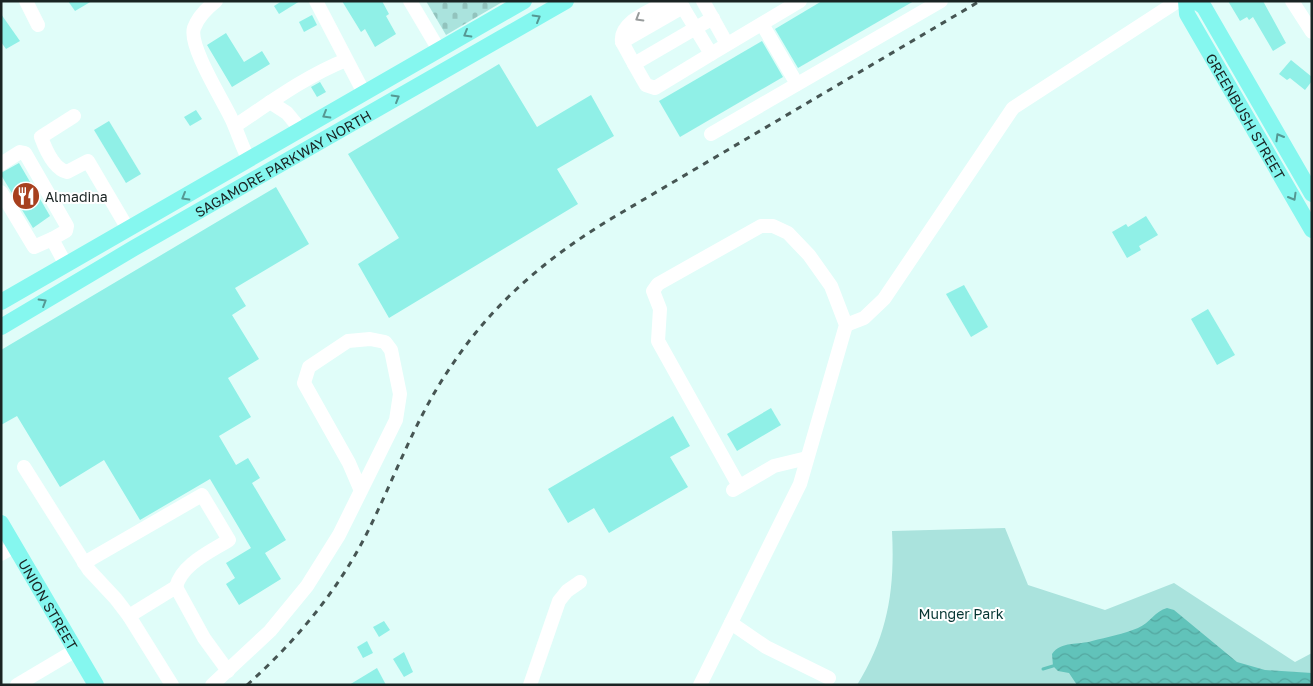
<svg xmlns="http://www.w3.org/2000/svg" width="1313" height="686" font-family="'Golos Text',sans-serif">
	<style>
		.cemetery { fill: url(#cemetery-stones) }
		.park { fill: #aae3dd }
		.water { fill: url(#water-waves) }
		.lines { fill: none; stroke-linecap: round; stroke-linejoin: round }
		.stream { stroke: #61c3ba; stroke-width: 3 }
		.building { fill: #90f0e7 }
		.minor { stroke: #fff; stroke-width: 14 }
		.major { stroke: #85f7ef; stroke-width: 16 }
		.rail { stroke: #465553; stroke-width: 3; stroke-dasharray: 6 6; stroke-linecap: butt }
		.oneway { stroke: #559893 }
		.oneway2 { stroke: #989c9c }
		.labels { text-anchor: middle; dominant-baseline: central; stroke-width: 4; stroke-linejoin: round; paint-order: stroke }
		.street-label { font-size: 14px; fill: #1a2423; stroke: #fff }
		.poi-label { font-size: 14px; fill: #1a2423; stroke: #fff; text-anchor: start }
		.park-label { font-size: 14px; fill: #053532; stroke: #fff }
	</style>
	<defs>
		<pattern id="cemetery-stones" width="16" height="16" patternUnits="userSpaceOnUse" patternTransform="scale(1.25)"><rect width="16" height="16" fill="#aae3dd"/><path d="M2 7V4a2 2 0 0 1 4 0v3zM10 15v-3a2 2 0 0 1 4 0v3z" fill="#92c3bd"/></pattern>
		<pattern id="water-waves" width="16" height="10" patternUnits="userSpaceOnUse" patternTransform="scale(1.25)"><rect width="16" height="10" fill="#61c3ba"/><path d="M0 5q4-4 8 0t8 0" fill="none" stroke="#54a7a0"/></pattern>
	</defs>
	<rect width="100%" height="100%" fill="#e0fdf9"/>
	<polygon class="cemetery" points="426,1 504,1 446,35"/>
	<path class="park" d="M1005,528L1028,585L1105,610L1174,583L1295,662L1312,653V685H857C888,635 895,589 892,531Z"/>
	<path class="water" d="M1167,608L1174,610L1237,662L1265,670L1312,673V685H1077L1069,673L1058,671L1053,666L1052,654C1061,641 1079,645 1092,641C1107,637 1124,634 1138,628C1150,623 1155,611 1167,608Z"/>
	<g class="lines">
		<polyline class="stream" points="1043,669 1053,666"/>
	</g>
	<g class="building">
		<polygon points="68,1 92,1 75,11"/>
		<polygon points="282,1 300,1 279,14 274,6"/>
		<polygon points="342,1 382,1 389,14 386,16 396,34 375,47 365,29 361,32"/>
		<polygon points="822,1 914,1 798,68 775,29"/>
		<polygon points="1228,1 1263,1 1286,43 1273,51 1253,17 1249,20 1247,17 1240,21"/>
		<polygon points="1,14 20,41 6,49 1,42"/>
		<polygon points="312,15 317,25 304,32 299,22"/>
		<polygon points="226,33 244,62 262,51 270,64 232,87 207,45"/>
		<polygon points="762,41 783,77 680,137 659,101"/>
		<polygon points="1291,60 1312,77 1312,81 1305,90 1290,78 1287,80 1279,74"/>
		<polygon points="499,64 537,127 591,95 614,136 557,169 578,204 389,318 358,264 399,238 348,154"/>
		<polygon points="320,82 326,92 317,97 311,87"/>
		<polygon points="196,110 202,119 190,126 184,117"/>
		<polygon points="109,121 141,174 126,183 94,130"/>
		<polygon points="19,163 50,216 33,228 1,175 1,173"/>
		<polygon points="276,187 309,244 235,288 246,306 232,315 259,359 228,378 251,417 219,436 236,465 248,458 260,478 252,483 286,540 265,553 281,579 239,605 226,584 235,578 226,563 251,548 210,479 140,520 104,460 60,487 17,416 1,425 1,350"/>
		<polygon points="1146,216 1158,235 1139,246 1141,250 1127,258 1112,232 1126,224 1128,227"/>
		<polygon points="964,285 988,327 971,337 946,294"/>
		<polygon points="1208,309 1235,355 1217,365 1191,319"/>
		<polygon points="771,408 781,425 737,451 727,434"/>
		<polygon points="673,416 690,446 670,457 688,487 609,533 594,508 568,523 548,489"/>
		<polygon points="384,621 390,630 379,637 373,627"/>
		<polygon points="367,641 373,653 363,658 357,647"/>
		<polygon points="404,652 413,672 404,677 393,659"/>
		<polygon points="377,668 386,685 349,685"/>
	</g>
	<g class="lines">
		<g class="minor">
			<polyline points="26,1 38,25"/>
			<path d="M216,1C207,8 198,17 194,28C188,46 224,102 232,120C238,133 242,147 249,160"/>
			<polyline points="316,1 364,93"/>
			<polyline points="410,1 439,50"/>
			<polyline points="679,1 711,54 800,1"/>
			<polyline points="703,1 727,44"/>
			<polyline points="1292,1 1312,32"/>
			<polyline points="762,24 797,84"/>
			<path d="M622,42C619,21 653,10 668,1"/>
			<polyline points="711,54 655,88 646,85 634,64 713,18"/>
			<polyline points="634,64 622,42 683,7"/>
			<polyline points="270,102 287,113 301,130"/>
			<path d="M74,116L41,137C45,148 54,169 67,172L88,161L128,229"/>
			<path d="M235,126C271,102 306,76 346,60"/>
			<polyline points="711,134 941,1"/>
			<polyline points="1,164 20,152 25,153 67,226 66,231 52,239 66,265"/>
			<polyline points="1,192 34,247 52,239"/>
			<polyline points="846,325 864,318 884,299 1013,108 1178,1"/>
			<polyline points="24,467 89,570 116,599 129,616 172,685"/>
			<polyline points="733,490 774,466 807,458"/>
			<polyline points="1,554 15,546"/>
			<path d="M84,563L202,495L229,540C210,552 182,564 176,587"/>
			<polyline points="129,616 176,587 204,638 228,671"/>
			<polyline points="731,623 766,647 829,678"/>
			<polyline points="17,685 76,650"/>
			<polyline points="212,685 270,631 307,586 339,535 396,420 400,394 391,350 385,342 370,339 348,341 309,367 304,383 349,463 361,491"/>
			<polyline points="530,685 559,601 567,591 580,582"/>
			<polyline points="700,685 800,484 846,325 831,286 809,255 788,233 773,226 761,226 658,284 653,291 660,309 658,341 739,486"/>
		</g>
		<g class="major">
			<path id="s1" d="M1186,1L1187,14L1312,230"/>
			<polyline points="1196,1 1204,7 1312,194"/>
			<polyline points="1,302 524,1"/>
			<path id="s2" d="M1,327L134,248L566,1"/>
			<path id="s3" d="M1,523L96,685"/>
		</g>
		<path class="rail" d="M247,685C294,643 336,593 365,537C394,480 415,418 452,365C493,303 547,258 609,220L980,1"/>
	</g>
	<defs><path id="oneway-chevron" d="M-2-3.5L2.5 0L-2 3.5" fill="none" stroke-width="1.6" stroke-linecap="round" stroke-linejoin="round" transform="scale(1.25)"/></defs>
	<g class="oneway">
		<use href="#oneway-chevron" transform="translate(537 18) rotate(-30)"/>
		<use href="#oneway-chevron" transform="translate(467 34) rotate(150)"/>
		<use href="#oneway-chevron" transform="translate(396 98) rotate(-30)"/>
		<use href="#oneway-chevron" transform="translate(326 115) rotate(150)"/>
		<use href="#oneway-chevron" transform="translate(1279 137) rotate(-120)"/>
		<use href="#oneway-chevron" transform="translate(185 197) rotate(150)"/>
		<use href="#oneway-chevron" transform="translate(1293 197) rotate(60)"/>
		<use href="#oneway-chevron" transform="translate(43 302) rotate(-31)"/>
	</g>
	<use class="oneway2" href="#oneway-chevron" transform="translate(639 18) rotate(149)"/>
	<defs>
		<symbol id="restaurant-disc" viewBox="-11 -11 22 22"><circle r="9.5" fill="#a7401e" stroke="#fff"/><path d="M-5-6h1v4h1v-4h1v4h1v-4h1v5L-1.5 .5V6h-2V.5L-5-1ZM5-6V6H3V1.5H1.5Q1.5-4 5-6Z" fill="#fff"/></symbol>
	</defs>
	<g fill-rule="evenodd">
		<use href="#restaurant-disc" x="10" y="180" width="32" height="32"/>
	</g>
	<g class="labels">
		<g class="street-label">
			<text stroke="none"><textPath href="#s1" startOffset="131">GREENBUSH STREET</textPath></text>
			<text stroke="none"><textPath href="#s2" startOffset="326">SAGAMORE PARKWAY NORTH</textPath></text>
			<text stroke="none"><textPath href="#s3" startOffset="94">UNION STREET</textPath></text>
		</g>
		<g class="poi-label">
			<text x="45" y="196">Almadina</text>
		</g>
		<g class="park-label">
			<text x="961" y="613">Munger Park</text>
		</g>
	</g>
	<rect width="1313" height="686" fill="none" stroke="#1a2423" stroke-width="5"/>
</svg>
